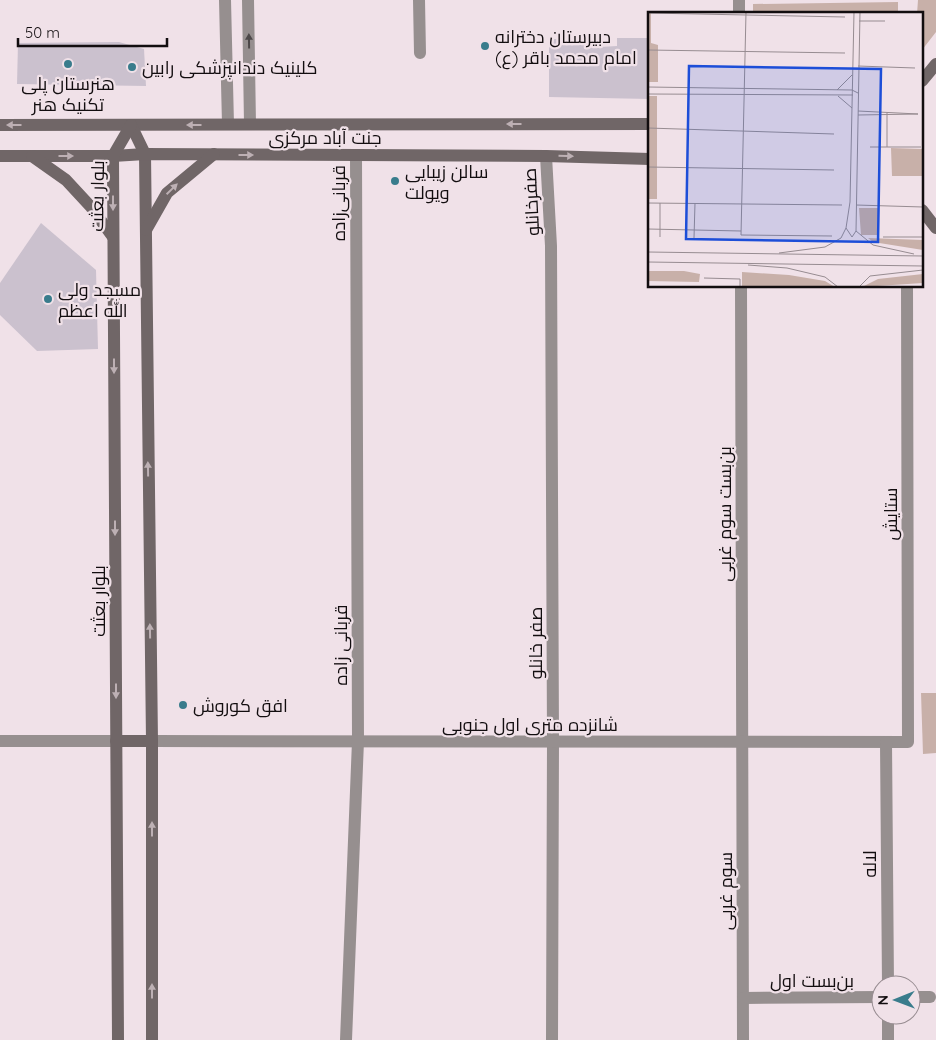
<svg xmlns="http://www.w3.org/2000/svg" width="936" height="1040" font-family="Quicksand,Cairo,sans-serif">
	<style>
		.green { fill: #c8b0a9 }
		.building { fill: #cbc1ce }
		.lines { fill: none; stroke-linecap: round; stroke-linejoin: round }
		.street { stroke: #968f8f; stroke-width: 12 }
		.secondary { stroke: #706667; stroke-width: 12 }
		.oneway { fill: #4d4849 }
		.oneway2 { fill: #bdb0b4 }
		.poi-dot { fill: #397c8c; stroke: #f0e1e8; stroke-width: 2 }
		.labels { text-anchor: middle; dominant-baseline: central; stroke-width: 4.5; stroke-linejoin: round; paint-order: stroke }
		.poi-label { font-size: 18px; fill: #120d0f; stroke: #f0e1e8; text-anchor: start }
		.street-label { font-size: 18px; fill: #120d0f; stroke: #f0e1e8 }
		.inset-road { fill: none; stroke: #978c91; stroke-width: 1 }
		.view { fill: #1d4ed8; fill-opacity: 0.15; stroke: #1d4ed8; stroke-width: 2.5 }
		.inset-edge { fill: none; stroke: #120d0f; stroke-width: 2.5 }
	</style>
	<rect width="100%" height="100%" fill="#f0e1e8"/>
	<g class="green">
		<polygon points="918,0 936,0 936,32 922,50 922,14 917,14"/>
		<polygon points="898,2 898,14 753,14 753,4"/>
		<polygon points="936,693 936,753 923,754 921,693"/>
	</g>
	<g class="building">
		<polygon points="617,38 647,38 650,41 650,99 549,97 549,39 562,39 563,45 578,44 578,39 600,39 600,47 617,46"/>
		<polygon points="119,42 144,49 146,86 17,84 18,43"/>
		<polygon points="41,223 96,270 98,349 37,351 0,315 0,283"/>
	</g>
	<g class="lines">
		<g class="street">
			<polyline points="225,0 228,124"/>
			<polyline points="248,0 250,124"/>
			<polyline points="419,0 420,53"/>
			<polyline points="739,0 739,14"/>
			<polyline points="546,156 551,246 553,741 552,1040"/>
			<polyline points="741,286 743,1040"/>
			<polyline points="0,741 116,741"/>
			<polyline points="152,741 908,742 907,286"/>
			<polyline points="886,742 888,985"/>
			<polyline points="911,997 930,997"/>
			<polyline points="743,998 881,997"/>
			<polyline points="888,1015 888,1040"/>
			<polyline points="346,1040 358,741 356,155"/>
		</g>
		<g class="secondary">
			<polyline points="922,81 936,64"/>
			<polyline points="0,125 650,124"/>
			<polyline points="131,125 145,154 152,741 152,1040"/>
			<polyline points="0,156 113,156 145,154 546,156 650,159"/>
			<polyline points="32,156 66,180 91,207 113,237"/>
			<polyline points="922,210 936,228"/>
			<polyline points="146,230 167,193 214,154"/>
			<polyline points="116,741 152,741"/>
			<polyline points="118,1040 113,156 131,125"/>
		</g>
	</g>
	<defs><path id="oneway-solid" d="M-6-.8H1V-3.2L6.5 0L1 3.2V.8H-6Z" transform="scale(1.25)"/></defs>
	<use class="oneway" href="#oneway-solid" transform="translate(249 41) rotate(-91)"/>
	<g class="oneway2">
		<use href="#oneway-solid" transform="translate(514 124) rotate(-180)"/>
		<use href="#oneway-solid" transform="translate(14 125) rotate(180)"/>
		<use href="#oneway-solid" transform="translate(194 125) rotate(180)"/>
		<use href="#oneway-solid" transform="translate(246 155)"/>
		<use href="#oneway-solid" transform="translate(66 156)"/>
		<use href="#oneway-solid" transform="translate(566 156) rotate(2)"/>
		<use href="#oneway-solid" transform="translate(172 189) rotate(-44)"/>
		<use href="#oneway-solid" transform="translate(113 203) rotate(90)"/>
		<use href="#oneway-solid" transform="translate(114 366) rotate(90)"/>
		<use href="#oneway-solid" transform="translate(148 469) rotate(-91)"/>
		<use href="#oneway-solid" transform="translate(115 528) rotate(90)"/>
		<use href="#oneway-solid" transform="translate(150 631) rotate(-91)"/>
		<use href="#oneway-solid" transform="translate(116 691) rotate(90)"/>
		<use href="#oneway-solid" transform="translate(152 829) rotate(-90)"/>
		<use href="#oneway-solid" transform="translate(152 991) rotate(-90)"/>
	</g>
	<g class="poi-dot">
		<circle cx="485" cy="46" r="5"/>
		<circle cx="68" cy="64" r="5"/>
		<circle cx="132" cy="67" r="5"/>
		<circle cx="395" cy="181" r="5"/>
		<circle cx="48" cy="299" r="5"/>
		<circle cx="183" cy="705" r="5"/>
	</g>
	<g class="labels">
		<g class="poi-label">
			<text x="495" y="36">دبیرستان دخترانه<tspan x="495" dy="21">امام محمد باقر (ع)</tspan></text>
			<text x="142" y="67">کلینیک دندانپزشکی رابین</text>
			<text x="68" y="83" text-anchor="middle">هنرستان پلی<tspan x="68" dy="21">تکنیک هنر</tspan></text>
			<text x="405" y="171">سالن زیبایی<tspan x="405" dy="21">ویولت</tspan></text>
			<text x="58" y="289">مسجد ولی<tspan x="58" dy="21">الله اعظم</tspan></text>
			<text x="193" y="705">افق کوروش</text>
		</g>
		<g class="street-label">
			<text x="325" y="137">جنت آباد مرکزی</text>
			<text transform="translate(97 196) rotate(-89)">بلوار بعثت</text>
			<text transform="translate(531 202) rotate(-93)">صفرخانلو</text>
			<text transform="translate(338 203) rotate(-90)">قربانی‌زاده</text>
			<text transform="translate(724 514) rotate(-90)">بن‌بست سوم غربی</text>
			<text transform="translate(890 514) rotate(-90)">ستایش</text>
			<text transform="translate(98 601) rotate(-90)">بلوار بعثت</text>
			<text transform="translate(535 643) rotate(-90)">صفر خانلو</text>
			<text transform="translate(340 645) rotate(-90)">قربانی زاده</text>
			<text x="530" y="724">شانزده متری اول جنوبی</text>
			<text transform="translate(869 864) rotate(-90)">لاله</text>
			<text transform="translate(725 891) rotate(-90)">سوم غربی</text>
			<text x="812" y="980">بن‌بست اول</text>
		</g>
	</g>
	<g transform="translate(648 12)">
		<rect width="275" height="275" fill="#f0e1e8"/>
		<path d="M0,0H3V31L10,33V70H0ZM0,84H9V187H0ZM243,136L275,137V164H244ZM211,196H230V223H213ZM220,226L275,228V238L225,230ZM0,259H36L52,262L51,270L0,269ZM94,260L141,263L177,269L187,275H94ZM275,262V271L214,275L230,267Z" fill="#c8b0a9"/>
		<path class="inset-road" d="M98,0L93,223L184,224M0,1L197,5M211,9H237M0,38L197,41M210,54L267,56M0,75L204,78L210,81M189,78L204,63M0,82L205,83M190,84L204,96M210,99L270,102M210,103L270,102M0,116L186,122M222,135H273M239,135V101M0,155L186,158M0,191L194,193M208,193L275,195M198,216L204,225L208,219M0,217L93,219M208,219L212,0M208,219L225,233L266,242M12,225V191M235,225H275M46,226L47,191M0,240L275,244M131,241L177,235L193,226L198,216L202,190L206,0M0,250L275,254M100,253L139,256L177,265L190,275M56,266L92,267V275M211,275L222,264L275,258"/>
		<path class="view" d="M41,54L233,57L230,230L38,227Z"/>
		<rect width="275" height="275" class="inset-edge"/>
	</g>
	<g transform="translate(896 1000) rotate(269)"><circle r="24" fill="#f0e1e8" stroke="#978c91"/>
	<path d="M0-4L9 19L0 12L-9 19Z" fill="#397c8c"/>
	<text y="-8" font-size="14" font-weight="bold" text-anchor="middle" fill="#120d0f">N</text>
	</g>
	<path d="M18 38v8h149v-8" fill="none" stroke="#120d0f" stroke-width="2.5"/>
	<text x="25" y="38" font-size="15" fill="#120d0f" stroke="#f0e1e8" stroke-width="4" paint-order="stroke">50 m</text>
</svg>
